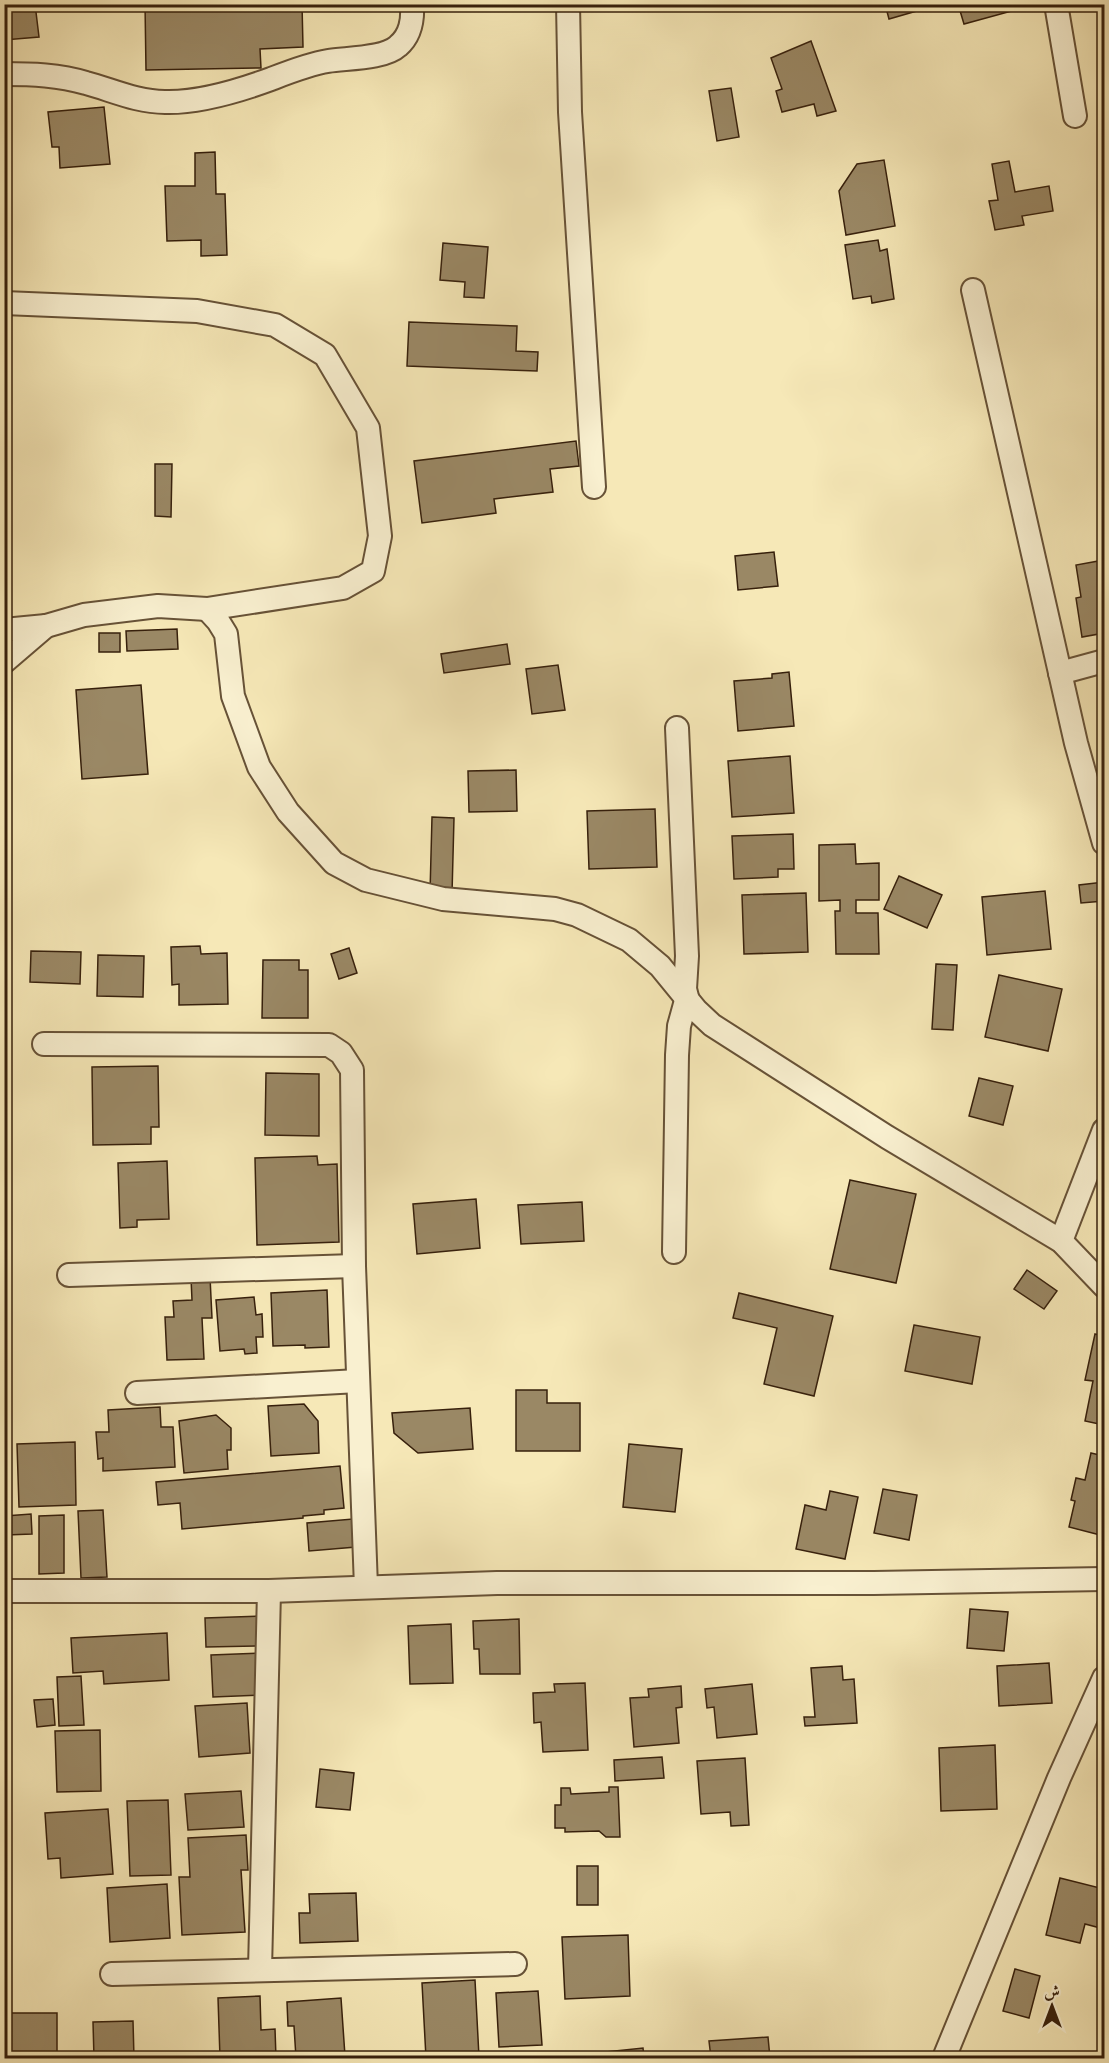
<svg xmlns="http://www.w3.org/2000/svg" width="1109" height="2063" font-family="'IM FELL Great Primer',Amiri,serif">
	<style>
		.building { fill: #9a8865; stroke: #37200c; stroke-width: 1.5 }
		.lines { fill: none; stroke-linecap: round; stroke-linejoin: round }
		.minor-casing { stroke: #675237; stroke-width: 26 }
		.minor { stroke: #f9f0d0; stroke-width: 22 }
	</style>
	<rect width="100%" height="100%" fill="#f6e8b7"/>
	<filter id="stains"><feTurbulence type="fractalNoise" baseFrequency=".00333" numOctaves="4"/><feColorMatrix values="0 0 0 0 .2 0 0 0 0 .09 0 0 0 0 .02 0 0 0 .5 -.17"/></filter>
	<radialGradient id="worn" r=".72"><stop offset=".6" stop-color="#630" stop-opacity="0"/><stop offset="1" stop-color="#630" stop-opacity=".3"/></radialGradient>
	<g class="building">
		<polygon points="4,4 35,4 39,37 4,40"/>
		<polygon points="145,4 302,4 303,47 260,49 261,68 146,70"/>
		<polygon points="885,4 941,4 889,19"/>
		<polygon points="958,4 1037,4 964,24"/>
		<polygon points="1098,4 1104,4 1104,21 1101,22"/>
		<polygon points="811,41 836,111 817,116 814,104 782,112 776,91 782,89 771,58"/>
		<polygon points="731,88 739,137 717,141 709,91"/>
		<polygon points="104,107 110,164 60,168 59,147 52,147 48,112"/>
		<polygon points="215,152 216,194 225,194 227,255 201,256 201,240 167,241 165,186 195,186 195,153"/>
		<polygon points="884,160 895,226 846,235 839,191 857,164"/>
		<polygon points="1009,161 1015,192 1049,186 1053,211 1022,216 1024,225 995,230 989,201 998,200 992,164"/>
		<polygon points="878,240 880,251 887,249 894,299 872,303 871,296 853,299 845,245"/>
		<polygon points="443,243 488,247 484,298 464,297 465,282 440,280"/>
		<polygon points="409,322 517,326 516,351 538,352 537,371 407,366"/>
		<polygon points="576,441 579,466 550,469 553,492 494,499 496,513 422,523 414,461"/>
		<polygon points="155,464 172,464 171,517 155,516"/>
		<polygon points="774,552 778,586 738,590 735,556"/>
		<polygon points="1104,560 1104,633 1082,637 1076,598 1081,597 1076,565"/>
		<polygon points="177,629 178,649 127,651 126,631"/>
		<rect x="99" y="633" width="21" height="19"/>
		<polygon points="507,644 510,664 444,673 441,654"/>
		<polygon points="558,665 565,710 532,714 526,669"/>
		<polygon points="789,672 794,726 738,731 734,681 772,678 772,674"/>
		<polygon points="141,685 148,774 82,779 76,690"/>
		<polygon points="790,756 794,813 732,817 728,761"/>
		<polygon points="516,770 517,811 469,812 468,771"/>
		<polygon points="655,809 657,867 589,869 587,811"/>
		<polygon points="432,817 454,818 452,894 430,893"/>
		<polygon points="793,834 794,869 778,869 778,877 734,879 732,836"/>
		<polygon points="855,844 856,864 879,863 879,900 856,900 856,913 878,913 879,954 836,954 835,911 840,911 840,900 819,901 819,845"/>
		<polygon points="899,876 942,895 927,928 884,909"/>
		<polygon points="1104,882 1104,901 1081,903 1079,885"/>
		<polygon points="1045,891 1051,949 987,955 982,897"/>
		<polygon points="806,893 808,952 744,954 742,895"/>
		<polygon points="200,946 201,954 227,953 228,1004 179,1005 179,984 172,985 171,947"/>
		<polygon points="349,948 357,973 339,979 331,954"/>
		<polygon points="31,951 81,952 80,984 30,982"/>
		<polygon points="98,955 144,956 143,997 97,996"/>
		<polygon points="263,960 299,960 299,970 308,970 308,1018 262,1018"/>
		<polygon points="936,964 957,965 953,1030 932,1029"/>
		<polygon points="999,975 1062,989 1048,1051 985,1037"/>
		<polygon points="158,1066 159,1127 151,1127 151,1144 93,1145 92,1067"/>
		<polygon points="266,1073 319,1074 319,1136 265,1135"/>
		<polygon points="979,1078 1013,1086 1003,1125 969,1116"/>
		<polygon points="317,1156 318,1165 337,1164 339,1242 257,1245 255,1158"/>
		<polygon points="167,1161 169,1219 137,1220 137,1227 120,1228 118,1163"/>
		<polygon points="850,1180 916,1194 896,1283 830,1269"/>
		<polygon points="476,1199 480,1248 417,1254 413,1204"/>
		<polygon points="582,1202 584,1241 521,1244 518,1205"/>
		<polygon points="1027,1270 1057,1291 1044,1309 1014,1289"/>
		<polygon points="210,1277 212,1318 202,1318 204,1359 167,1360 165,1317 174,1317 173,1301 192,1300 191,1278"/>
		<polygon points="327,1290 329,1347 305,1348 305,1345 273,1346 271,1293"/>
		<polygon points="739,1293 833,1316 814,1396 764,1384 777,1328 733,1318"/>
		<polygon points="254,1297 256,1315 262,1314 263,1337 256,1337 257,1353 245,1354 244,1349 220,1351 216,1300"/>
		<polygon points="914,1325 980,1337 972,1384 905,1371"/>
		<polygon points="1095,1334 1104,1336 1104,1425 1085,1421 1093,1381 1085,1380"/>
		<polygon points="516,1390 547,1390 547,1403 580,1403 580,1451 516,1451"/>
		<polygon points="304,1404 318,1421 319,1453 271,1456 268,1406"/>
		<polygon points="160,1407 161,1427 173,1427 175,1467 103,1471 103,1458 98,1459 96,1432 109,1432 108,1410"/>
		<polygon points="470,1408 473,1449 418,1453 394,1433 392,1413"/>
		<polygon points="216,1415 231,1428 231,1450 227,1450 228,1469 184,1473 179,1421"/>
		<polygon points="75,1442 76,1505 19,1507 17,1444"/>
		<polygon points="629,1444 682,1449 675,1512 623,1507"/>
		<polygon points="1091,1453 1104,1456 1104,1536 1069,1527 1075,1501 1071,1500 1076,1478 1085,1480"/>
		<polygon points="340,1466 344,1508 324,1510 324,1514 303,1516 303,1518 182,1529 180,1503 158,1505 156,1482"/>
		<polygon points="883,1489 917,1495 909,1540 874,1533"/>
		<polygon points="830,1491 858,1497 845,1559 796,1549 805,1505 826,1510"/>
		<polygon points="103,1510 107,1577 81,1578 78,1511"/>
		<polygon points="31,1514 32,1534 6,1535 5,1516"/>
		<polygon points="64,1515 64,1573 39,1574 39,1516"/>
		<polygon points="353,1519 356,1547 309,1551 307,1523"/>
		<polygon points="970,1609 1008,1612 1004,1651 967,1648"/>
		<polygon points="260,1616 261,1646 206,1647 205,1618"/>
		<polygon points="519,1619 520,1674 480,1674 479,1649 474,1649 473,1621"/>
		<polygon points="451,1624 453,1683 410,1684 408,1626"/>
		<polygon points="167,1633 169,1680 104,1684 103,1671 73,1673 71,1638"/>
		<polygon points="261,1653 263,1695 213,1697 211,1655"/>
		<polygon points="1049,1663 1052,1703 999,1706 997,1666"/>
		<polygon points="842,1666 843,1680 854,1679 857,1723 805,1726 804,1717 815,1717 811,1668"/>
		<polygon points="81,1676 84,1725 59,1726 57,1677"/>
		<polygon points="585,1683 588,1750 543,1752 541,1722 534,1723 533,1693 555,1692 554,1684"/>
		<polygon points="752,1684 757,1734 717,1738 714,1707 707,1708 705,1689"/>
		<polygon points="681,1686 682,1707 676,1708 679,1743 634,1747 630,1698 649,1697 648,1689"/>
		<polygon points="53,1699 55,1725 37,1727 34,1700"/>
		<polygon points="247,1703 250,1753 199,1757 195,1706"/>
		<polygon points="100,1730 101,1791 57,1792 55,1731"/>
		<polygon points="995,1745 997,1809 941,1811 939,1748"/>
		<polygon points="662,1757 664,1778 615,1781 614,1760"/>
		<polygon points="745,1758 749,1825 731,1826 730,1812 701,1814 697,1761"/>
		<polygon points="320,1769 354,1773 350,1810 316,1807"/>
		<polygon points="609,1787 618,1787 620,1837 606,1837 599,1831 565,1832 565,1828 555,1828 555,1805 561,1805 561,1788 570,1788 571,1794 609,1792"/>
		<polygon points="241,1791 244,1827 188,1830 185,1794"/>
		<polygon points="168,1800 171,1875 130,1876 127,1801"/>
		<polygon points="108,1809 113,1874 61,1878 60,1858 48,1859 45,1813"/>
		<polygon points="246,1835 248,1870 241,1870 245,1932 182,1935 179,1877 190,1877 188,1838"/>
		<rect x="577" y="1866" width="21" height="39"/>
		<polygon points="1060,1878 1104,1889 1104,1929 1085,1924 1080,1943 1046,1935"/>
		<polygon points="167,1884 170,1938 110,1942 107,1888"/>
		<polygon points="356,1893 358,1941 300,1943 299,1913 310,1913 309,1894"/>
		<polygon points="628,1935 630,1996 565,1999 562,1937"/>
		<polygon points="1015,1969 1040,1976 1029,2018 1003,2011"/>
		<polygon points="475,1980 479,2057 426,2058 422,1983"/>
		<polygon points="538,1991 542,2045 499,2047 496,1993"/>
		<polygon points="260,1996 261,2030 275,2029 276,2058 220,2058 218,1998"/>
		<polygon points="341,1998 345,2056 296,2058 294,2026 288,2026 287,2002"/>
		<rect x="10" y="2013" width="47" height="45"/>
		<polygon points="133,2021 134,2058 94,2058 93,2022"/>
		<polygon points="768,2037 770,2058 711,2058 709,2041"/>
		<polygon points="643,2048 644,2058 607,2058 606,2052"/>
	</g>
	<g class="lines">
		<defs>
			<g id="minor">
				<polyline points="568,4 570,112 594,487"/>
				<polyline points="1056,4 1075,116"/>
				<path d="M4,74C32,74 59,75 86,83C112,90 137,102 165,102C198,103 241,90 271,79C289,72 309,64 328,61C346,58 384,59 398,46C411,35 413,20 412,4"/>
				<polyline points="973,290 1076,743 1104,843"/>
				<polyline points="4,303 197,311 275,325 325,355 368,428 380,536 373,571 343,588 207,609 158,606 84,615 46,626 4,662"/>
				<polyline points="207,609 218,621 226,634 233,696 259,767 288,812 334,863 366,880 443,899 555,909 577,915 629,940 660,966 696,1010 712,1025 887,1137 1061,1241 1104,1286"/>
				<polyline points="4,630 46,626"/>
				<polyline points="1060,673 1104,661"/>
				<polyline points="44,1044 329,1045 341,1053 352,1070 354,1266 366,1587"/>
				<polyline points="1061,1241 1104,1130"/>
				<polyline points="674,1252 677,1055 679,1026 687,997 685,989 687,956 677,728"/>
				<polyline points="69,1275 354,1266"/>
				<polyline points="137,1393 358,1381"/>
				<polyline points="4,1591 269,1591 497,1583 874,1583 1104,1579"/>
				<polyline points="260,1970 269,1591"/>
				<polyline points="112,1974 515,1964"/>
				<polyline points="944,2058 1059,1778 1104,1678"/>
			</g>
		</defs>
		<use href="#minor" class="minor-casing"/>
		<use href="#minor" class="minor"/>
	</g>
	<rect width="1109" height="2063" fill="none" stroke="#f6e8b7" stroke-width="24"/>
	<rect x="6" y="6" width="1097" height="2051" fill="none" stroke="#37200c" stroke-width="3"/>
	<rect x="12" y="12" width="1085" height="2039" fill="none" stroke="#37200c" stroke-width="1.5"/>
	<g transform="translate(1052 2006)" stroke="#f9f0d0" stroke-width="4.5" paint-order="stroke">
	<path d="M0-4.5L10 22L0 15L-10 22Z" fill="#37200c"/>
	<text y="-9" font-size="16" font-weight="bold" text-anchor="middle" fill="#37200c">ش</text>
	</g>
	<rect width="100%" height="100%" filter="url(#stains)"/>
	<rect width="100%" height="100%" fill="url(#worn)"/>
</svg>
